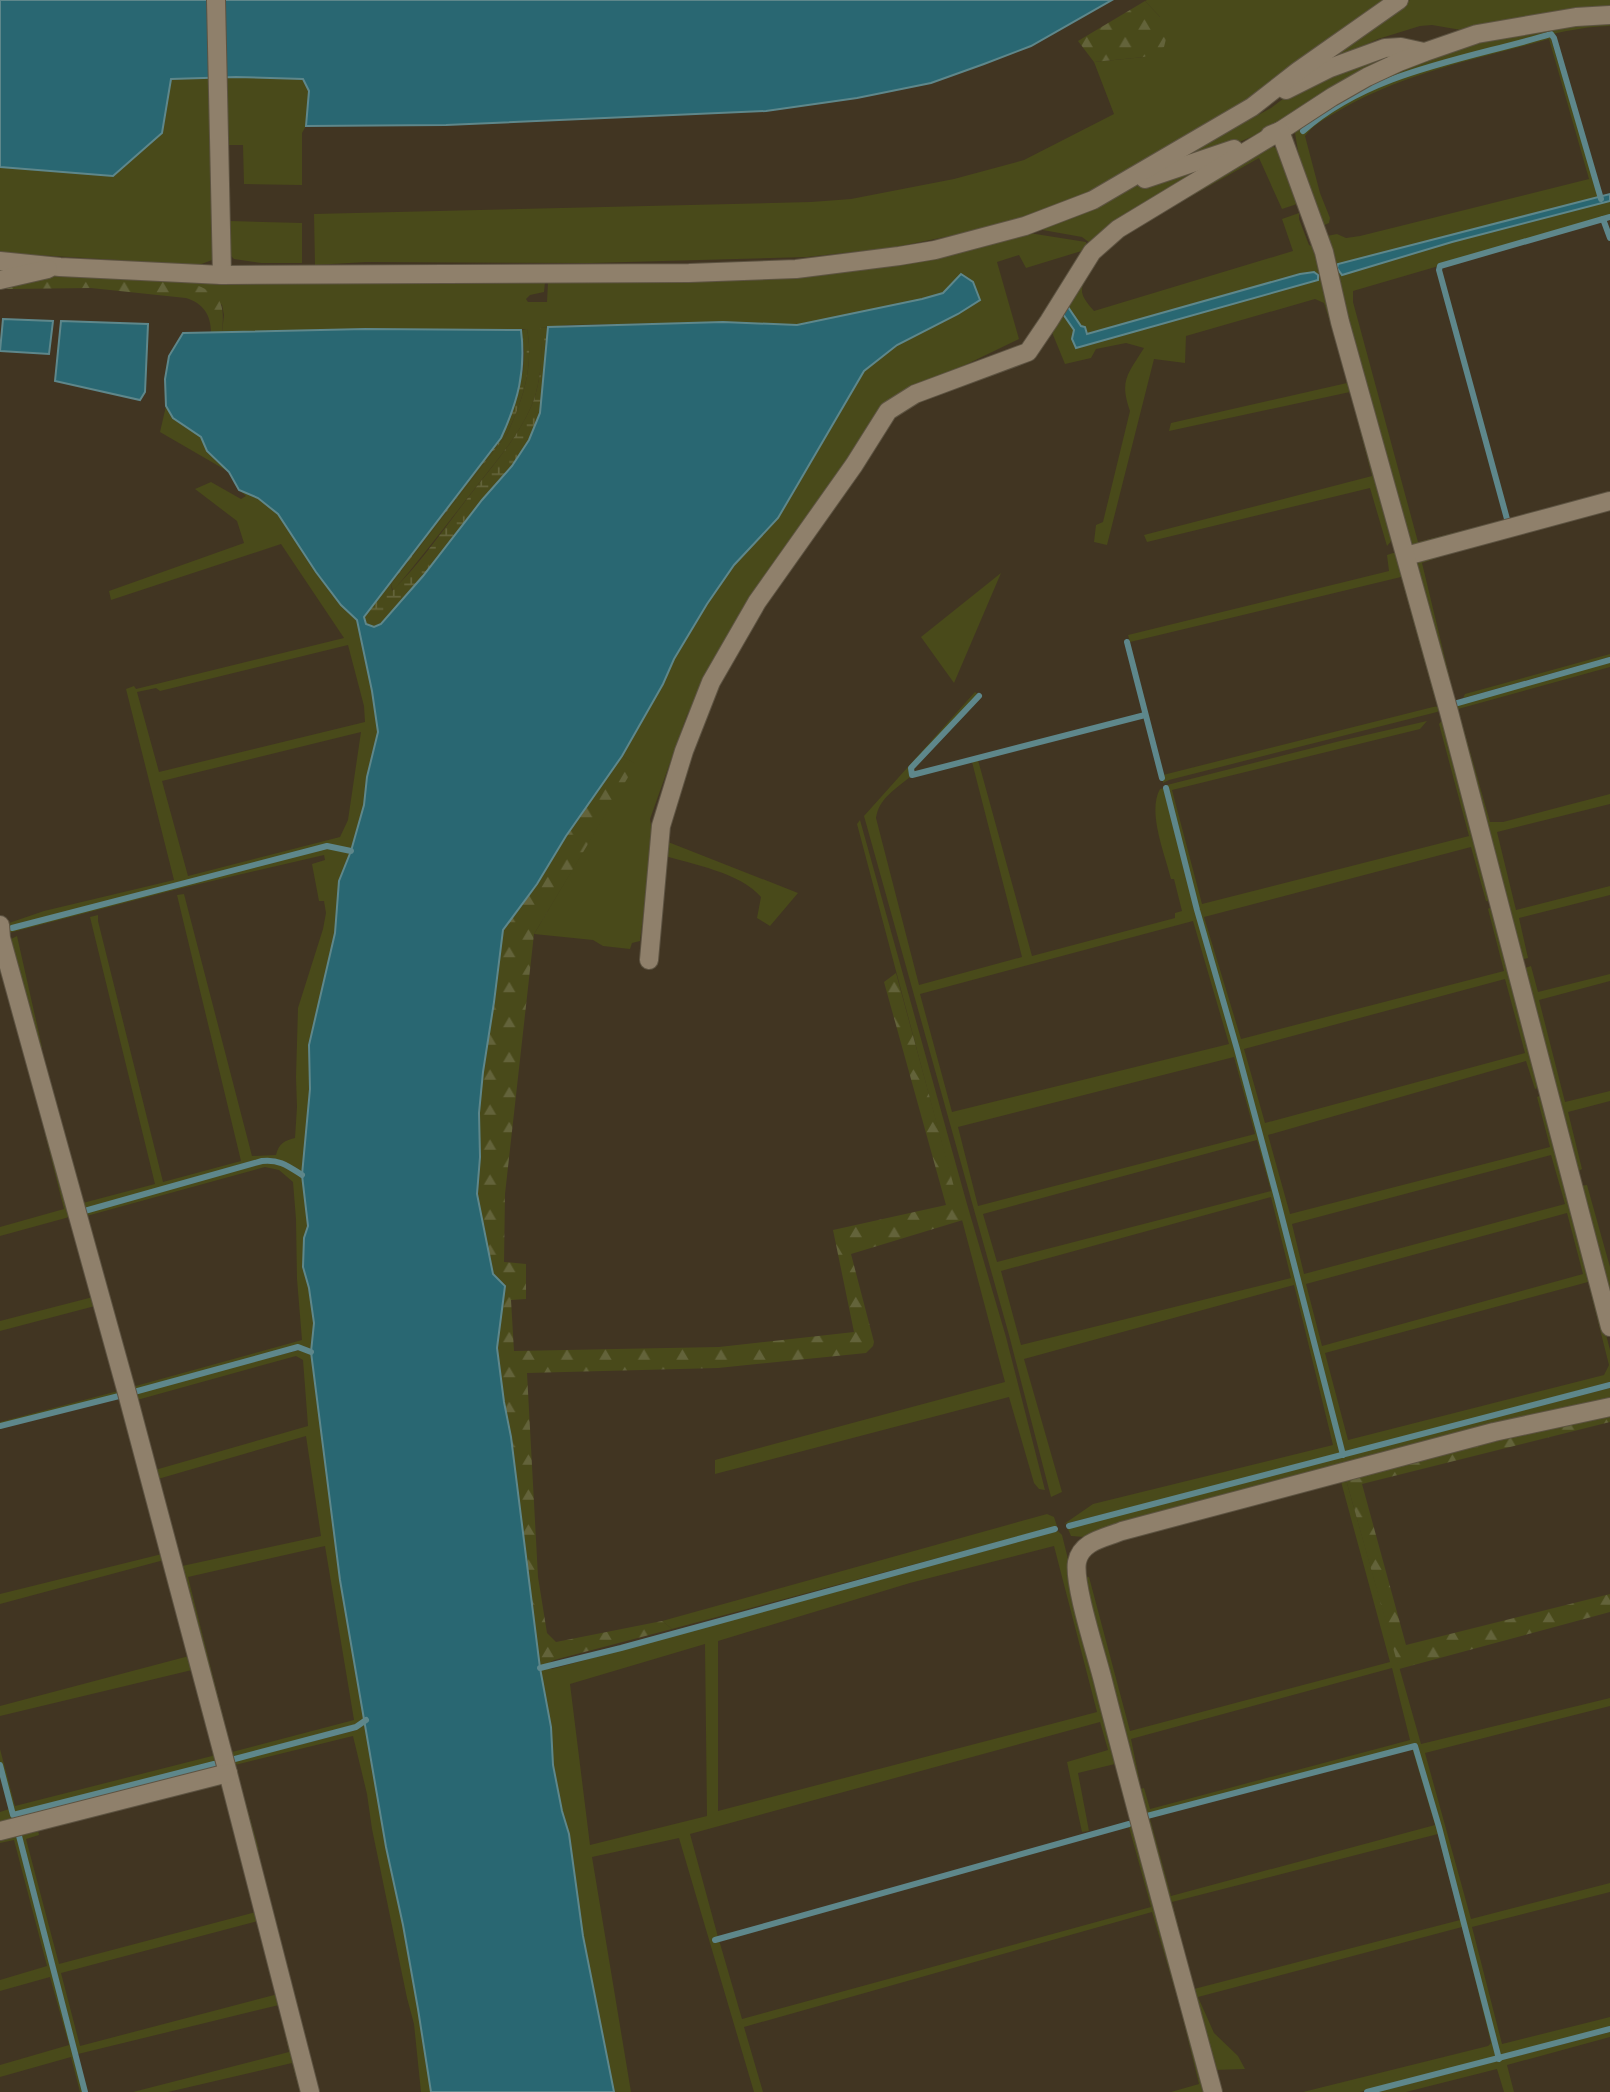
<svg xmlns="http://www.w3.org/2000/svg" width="1610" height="2092" font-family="Signika,sans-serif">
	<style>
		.green { fill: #494a1a; fill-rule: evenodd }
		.forest { fill: url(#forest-firs) }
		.wetland { fill: url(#wetland-marsh) }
		.water { fill: #296772; stroke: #5e878b; stroke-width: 2 }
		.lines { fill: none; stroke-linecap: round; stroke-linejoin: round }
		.stream { stroke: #5e878b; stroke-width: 6 }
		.minor-casing { stroke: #5d5342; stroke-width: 20 }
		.minor { stroke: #8f806b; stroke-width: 18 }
	</style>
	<defs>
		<pattern id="forest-firs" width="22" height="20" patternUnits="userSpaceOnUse" patternTransform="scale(1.75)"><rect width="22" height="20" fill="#494a1a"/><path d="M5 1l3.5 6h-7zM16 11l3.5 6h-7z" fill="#63633a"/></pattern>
		<pattern id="wetland-marsh" width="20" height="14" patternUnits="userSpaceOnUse" patternTransform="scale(1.75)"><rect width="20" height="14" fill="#494a1a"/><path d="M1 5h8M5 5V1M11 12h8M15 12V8" fill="none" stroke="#63633a"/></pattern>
	</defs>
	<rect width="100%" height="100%" fill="#413522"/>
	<g class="green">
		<polygon points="1147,0 1383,0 1379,8 1221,119 1098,190 1033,216 974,231 896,247 807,257 591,263 366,262 315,265 314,214 811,202 851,199 954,179 1024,160 1114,114 1094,62 1144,57 1160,17 1145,1"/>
		<polygon points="1410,0 1610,0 1610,10 1467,31 1432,25 1420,26 1378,39 1330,61 1318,62 1372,28"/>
		<path d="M1610,18V26C1572,27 1536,38 1499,48C1431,65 1355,81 1302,130L1304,132C1370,73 1468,60 1550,36L1599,197L1338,264L1337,268L1342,275L1345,274L1452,242L1610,201V216L1353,291V302L1418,542L1610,493L1411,547L1386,472L1327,236L1337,234L1346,238L1360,236L1589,179L1549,39C1477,59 1399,74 1335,113C1323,120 1313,125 1305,136L1320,193L1330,218L1329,223L1320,227L1303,181L1295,133L1297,128L1333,101L1418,63L1460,48L1505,37Z"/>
		<polygon points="1382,57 1381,61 1265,131 1230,146 1175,160 1271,108 1288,95 1365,59"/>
		<polygon points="236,77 304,79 309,91 306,126 302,133 302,185 244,184 243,145 223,145 215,253 212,260 199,265 37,255 0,255 0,167 113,176 161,133 171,79"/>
		<path d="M1271,146L1276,148L1280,154L1300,203L1282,209L1259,158L1115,239C1104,250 1081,274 1082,292C1083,299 1090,306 1094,311L1293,251L1282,219L1299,213V219L1309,245L1312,246L1322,274L1337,344L1324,303L1315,299L1186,336L1185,363L1154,359L1107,545L1094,542L1096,525L1103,522L1130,411C1119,380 1128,374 1144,348L1126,343L1096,349L1091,358L1065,364L1049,325L1100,247ZM1300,274L1076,348L1072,339L1074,330L1068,308L1087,334Z"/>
		<polygon points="1211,161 1205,170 1175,184 1121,218 1090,243 1082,237 1037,229 1124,190"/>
		<polygon points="230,221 302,223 302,263 261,263 234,259 231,256"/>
		<path d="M1029,233L1086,242L1088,249L1026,268L1019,255L997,262L1019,339L909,392L721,653L687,715L650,819L653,836L640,941L632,943L630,949L603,946L593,940L534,934L635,764L622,756L663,684L673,659L707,604L734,565L778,518L864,371L897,345L958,314L980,300L961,274L943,293L922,299L797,325L723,322L567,325L541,328C543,352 541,385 531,407C519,435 498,459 480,482C451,519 423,556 393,591L391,584L507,434C523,400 534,366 527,329L222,332L224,315L222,305L186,281L220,285L315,282H545L544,292L530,295L526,299L528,302H547L548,282L665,281Z"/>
		<polygon points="1341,356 1393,539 1387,546 1370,488 1147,542 1144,535 1372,476 1350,392 1169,431 1171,423 1347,383"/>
		<polygon points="166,406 173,418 201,437 207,451 229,472 160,432"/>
		<path d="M211,482L241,499L246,496L239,490L258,498L278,514L316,572L341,605L357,620L372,691L378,732L367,777L364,805L351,851L339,881L335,933L309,1045L310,1089L302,1175L308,1226L304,1238L303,1267L309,1288L314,1323L311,1352L340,1580L386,1847L403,1925L418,2009L431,2092H421L414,2024L407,1998L372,1829L367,1794L353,1736L235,1765L259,1850L251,1846L165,1527L170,1526L182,1566L321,1536L306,1436L158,1479L165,1514L162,1516L140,1436H146L155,1470L308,1426L303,1360L296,1356L137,1400L144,1428L139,1432L121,1361L124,1360L132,1387L302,1340L297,1279L296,1219L293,1182L279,1170L265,1167L83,1217L121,1350L118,1351L79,1212L10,950L9,944L11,939L17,936L42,1047L40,1050L79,1204L155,1184L90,917L98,915V921L163,1182L241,1161L177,895L184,894L252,1156L276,1155C279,1143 284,1141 295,1138L297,1107L296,1077L298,1008L323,929L326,913L324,901H319L312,864L325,860L324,855L182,888L9,933V923L44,911L174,880L126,689L134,686L136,689L344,638L281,544L111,600L109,591L244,543L237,521L195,489ZM348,645L364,706L365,722L159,772L137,692L156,688L160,691ZM361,732L348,820L340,837L188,876L162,781ZM273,1158L281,1161L301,1175L274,1161H262L80,1212L262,1159ZM298,1346L309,1351L299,1350L133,1392ZM325,1546L354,1720L232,1752L188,1577ZM364,1722L357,1730L232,1762L229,1761L232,1758Z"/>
		<polygon points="1463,549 1422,563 1455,700 1454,704 1610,662 1610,667 1458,709 1490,822 1503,822 1610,794 1610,804 1497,832 1516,910 1610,886 1610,895 1519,918 1528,958 1520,960 1414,561"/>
		<polygon points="1393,553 1397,553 1440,701 1435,699 1401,577 1130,642 1128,635 1389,571 1387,555"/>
		<polygon points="1001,573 954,683 921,637"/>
		<polygon points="1610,654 1610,657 1463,698 1465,694"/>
		<path d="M975,692L978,694L909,768L911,776C896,789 879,798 876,818L919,985L1022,957L972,762L978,760L1032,956L1175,918V913L1182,911L1174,879H1171C1165,854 1147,812 1160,789L1164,788L1196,912L1260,1137L1342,1454L1064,1524L1093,1504L1333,1445L1294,1285L1024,1359L1062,1492L1051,1497L1009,1335L864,816ZM1193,921L1229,1044L952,1112L920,994ZM1234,1057L1255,1134L978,1206L958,1127ZM1257,1140L1271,1191L997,1262L983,1214ZM1271,1197L1291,1278L1021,1345L1001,1271Z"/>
		<polygon points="1440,706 1440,710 1437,712 1169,780 1163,783 1163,775 1433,707"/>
		<path d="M1442,720L1492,902L1486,901L1471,847L1204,917L1241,1039L1504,971L1488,909L1493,905L1541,1087L1535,1089L1526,1061L1268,1135L1290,1214L1550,1147L1537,1097L1544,1094L1610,1350V1382L1344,1453L1262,1135L1199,909L1167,785L1340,741L1427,721L1420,729L1172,790L1202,904L1469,836L1439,724ZM1505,979L1525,1053L1265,1123L1244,1049ZM1551,1155L1565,1204L1304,1274L1292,1224ZM1567,1213L1583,1274L1322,1346L1306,1284ZM1588,1282L1609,1365L1604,1375L1348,1440L1325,1353Z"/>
		<polygon points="860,820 967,1204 1006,1337 1045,1490 1039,1489 1034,1483 1009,1397 715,1474 715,1460 1005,1382 857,824"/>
		<path d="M663,840L798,893L770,926L757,918L761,897C741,873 692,864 662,855Z"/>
		<polygon points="1531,966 1538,992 1610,974 1610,981 1539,1000 1565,1102 1610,1091 1610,1101 1568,1112 1582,1169 1575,1173 1522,969"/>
		<polygon points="50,1132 73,1216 0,1236 0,1227 64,1209 45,1134"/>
		<polygon points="1587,1185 1610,1267 1610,1307 1579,1186"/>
		<polygon points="93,1297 95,1306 0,1331 0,1321"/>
		<polygon points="117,1382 120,1382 178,1602 174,1599 164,1560 0,1604 0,1594 162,1554 120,1396 0,1425 0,1422 118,1391"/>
		<polygon points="1610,1388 1610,1399 1084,1537 1071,1536 1067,1527"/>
		<path d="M1345,1476L1421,1744L1610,1698V1706L1425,1753L1471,1919L1610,1883V1892L1472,1927L1502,2044L1610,2017V2028L1499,2057L1466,1922L1447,1856L1497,2057L1360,2092H1303L1488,2046L1491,2043L1462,1927L1198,1997L1214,2033L1238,2056L1245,2069L1214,2070L1137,1790L1144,1788L1150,1809L1410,1740L1392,1668L1131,1739L1140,1783L1135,1785L1081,1578L1089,1577L1130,1731L1390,1662L1340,1478ZM1415,1745L1438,1820L1414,1747L1412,1748L1435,1825L1171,1896L1149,1815ZM1438,1834L1460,1920L1194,1989L1172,1902Z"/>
		<polygon points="1047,1514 1054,1517 1057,1526 672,1629 662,1621"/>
		<path d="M1058,1531L1062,1535L1119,1763L1078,1773L1089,1831L1082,1832L1067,1762L1108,1750L1100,1722L690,1834L718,1937L714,1940H719L742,2019L1151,1907L1129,1827L1136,1825L1209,2092H1171L1199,2084L1180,2007L1152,1912L744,2027L763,2092H754L679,1838L592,1857L631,2092H614L583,1936L569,1834L562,1811L553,1765L551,1726L540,1668L552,1669ZM1054,1546L1097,1712L718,1811V1641L910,1583ZM705,1644L707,1816L590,1845L570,1684Z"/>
		<polygon points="189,1656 192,1670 0,1716 0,1706"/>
		<polygon points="217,1747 216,1762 13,1813 0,1762 0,1749 15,1806 212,1756"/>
		<polygon points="216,1766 211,1774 0,1826 0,1812 9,1809 10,1816 13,1817"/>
		<path d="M20,1830H38L39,1835L26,1839L59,1964L260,1911L308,2092H300L292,2063L168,2092H133L289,2052L279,2005L78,2054ZM258,1921L278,1994L80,2046L61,1973Z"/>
		<polygon points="15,1831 84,2092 80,2092 71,2057 0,2077 0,2065 69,2045 50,1977 0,1991 0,1980 47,1966 14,1840 0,1843 0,1834"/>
		<polygon points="1610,2032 1610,2037 1507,2065 1514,2092 1504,2092 1497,2069 1406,2092 1377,2092"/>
	</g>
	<g class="forest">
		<polygon points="1145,1 1160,17 1168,31 1164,47 1144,57 1094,62 1078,41"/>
		<path d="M47,273L186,281C217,293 226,296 222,332H211C211,315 203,303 186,298L91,288L8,289L0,286Z"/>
		<polygon points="622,756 636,764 534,934 505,1194 504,1262 526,1264 526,1299 511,1300 514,1351 719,1347 854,1332 833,1230 946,1205 884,982 896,973 963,1220 851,1254 874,1342 873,1346 866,1353 718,1368 527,1373 538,1577 547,1633 556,1642 662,1621 672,1629 554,1660 540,1668 511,1437 504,1402 497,1348 505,1287 493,1274 477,1194 480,1157 479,1113 483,1072 494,1002 503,930 537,884 566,836"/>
		<polygon points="1610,1414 1610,1422 1362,1484 1406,1645 1610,1594 1610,1612 1399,1669 1345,1476 1448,1448"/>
	</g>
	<path class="wetland" d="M548,327L540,413L529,440L512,466L482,500L423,576L381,624L374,627L366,624L364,617L501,438L523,371L524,352L521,330L527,329C534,366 523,400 507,434L391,584L392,591C420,564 443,530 467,499C489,470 516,441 531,407C541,385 543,352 540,328Z"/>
	<g class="water">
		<polygon points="0,0 1112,0 1031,46 984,64 931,83 857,98 766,111 446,125 306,126 309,91 303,79 236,77 171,79 162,133 113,176 0,167"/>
		<polygon points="1610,194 1610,201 1452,242 1342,275 1337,268 1338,264"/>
		<polygon points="1314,272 1318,275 1318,280 1076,348 1072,339 1074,330 1063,314 1064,307 1068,307 1081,326 1085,327 1087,334 1300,274"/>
		<path d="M961,274L973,282L980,300L958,314L897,345L864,371L778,518L734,565L707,604L674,659L663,684L622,756L566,836L537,884L503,930L494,1002L483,1072L479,1113L480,1157L477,1194L493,1274L505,1286L497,1348L504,1402L511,1437L540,1668L551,1727L553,1765L562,1811L569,1834L583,1936L614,2092H431L418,2009L403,1925L386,1847L340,1580L311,1352L314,1323L309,1288L303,1267L304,1238L308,1226L302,1175L310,1089L309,1045L335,933L339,881L351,851L364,805L367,777L378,732L372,691L357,620L341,605L316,572L278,514L258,498L239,490L229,472L207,451L201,437L173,418L166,406L165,379L169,356L183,333L365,329L521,330C526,371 518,401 501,438L364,617L366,624L374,627L381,624L423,576L482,500L512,466L529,440L540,413L548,327L723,322L797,325L922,299L943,293Z"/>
		<polygon points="3,319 53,321 49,354 0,351"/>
		<polygon points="61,321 148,324 145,392 140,400 55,381"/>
	</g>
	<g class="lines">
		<g class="stream">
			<path d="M1303,131C1370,71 1468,59 1551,34L1554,38L1601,199"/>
			<polyline points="1610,217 1603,219 1610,238"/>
			<polyline points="1507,519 1439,270 1440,266 1603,219"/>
			<polyline points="1127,642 1162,778"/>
			<polyline points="979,696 911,768 912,775 1145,715"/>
			<polyline points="1454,704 1610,660"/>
			<polyline points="1166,788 1197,910 1237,1049 1277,1198 1343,1455"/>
			<polyline points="12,928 327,846 351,851"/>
			<path d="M81,1212L262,1161C279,1159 288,1166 302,1175"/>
			<polyline points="134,1392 298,1347 311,1352"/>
			<polyline points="0,1426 119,1396"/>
			<polyline points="1069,1526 1610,1385"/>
			<polyline points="540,1668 621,1648 1055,1529"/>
			<polyline points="231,1760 356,1727 366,1720"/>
			<polyline points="0,1765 13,1815 214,1764"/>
			<polyline points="1147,1816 1415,1746 1439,1827 1499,2059"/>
			<polyline points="18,1832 85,2092"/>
			<polyline points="715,1940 1129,1824"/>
			<polyline points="1367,2092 1610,2029"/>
		</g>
		<defs>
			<g id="minor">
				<polyline points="216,0 222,275"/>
				<polyline points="1286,90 1330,68 1385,48 1401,47 1424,52"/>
				<polyline points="1270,135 1280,131 1332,97 1367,77 1399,62 1425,52 1477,34 1576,17 1610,15"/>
				<polyline points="1145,179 1234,149"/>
				<polyline points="0,261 60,267 222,275 689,273 796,269 899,256 935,250 1025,226 1093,200 1252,107 1298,71 1399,0"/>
				<polyline points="0,280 48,269"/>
				<polyline points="1406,556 1610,501"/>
				<polyline points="0,925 1,938 127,1393 228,1773 310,2092"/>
				<polyline points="649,960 661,826 684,751 711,682 757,602 854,465 888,411 915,394 1028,352 1049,321 1092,252 1118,229 1280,131 1324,252 1340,322 1449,712 1610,1327"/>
				<polyline points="0,1831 228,1773"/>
				<path d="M1213,2092C1176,1955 1138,1819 1103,1681C1097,1656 1073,1584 1077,1562C1081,1541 1105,1538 1122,1531L1494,1432L1610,1407"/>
			</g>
		</defs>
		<use href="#minor" class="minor-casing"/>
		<use href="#minor" class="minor"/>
	</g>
</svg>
